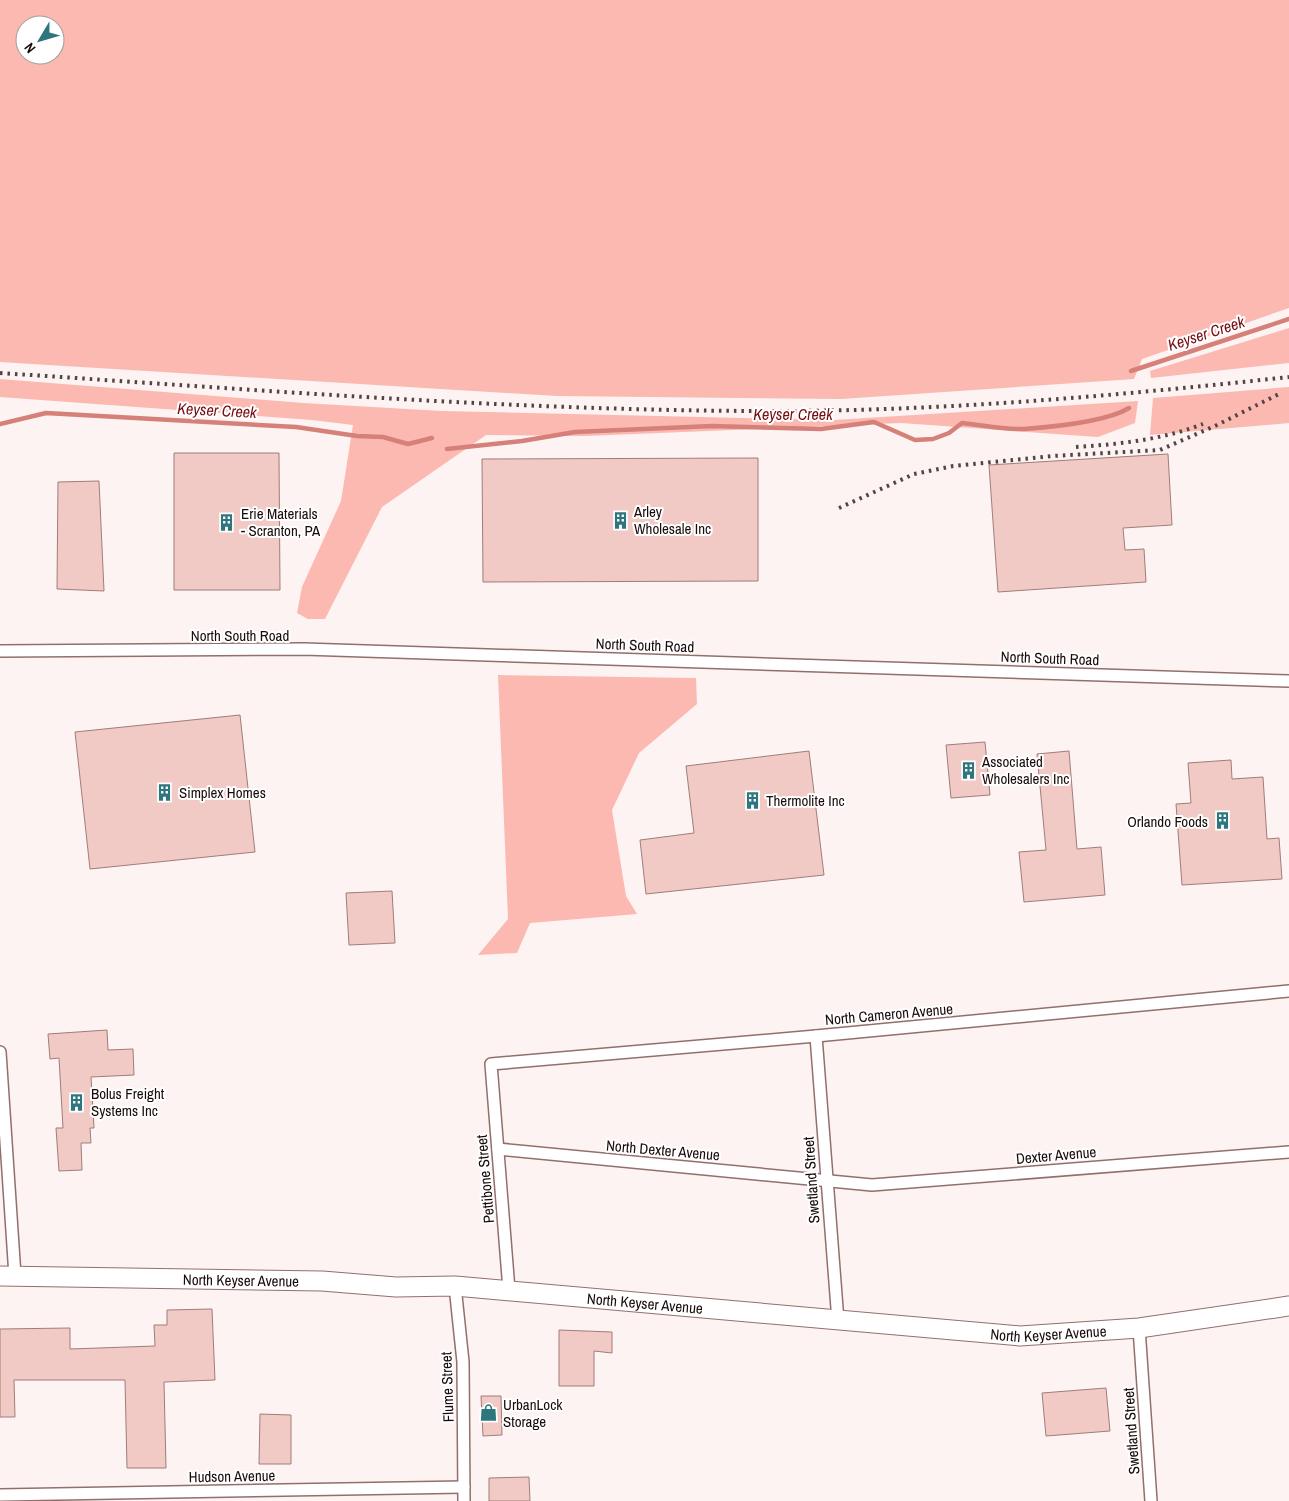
<svg xmlns="http://www.w3.org/2000/svg" width="1289" height="1501" font-family="'Archivo Narrow',sans-serif">
	<style>
		.green { fill: #fbb9b2; fill-rule: evenodd }
		.lines { fill: none; stroke-linecap: round; stroke-linejoin: round }
		.stream { stroke: #d58079; stroke-width: 4.5 }
		.building { fill: #f1c9c5; stroke: #a17d79 }
		.street-casing { stroke: #926f6b; stroke-width: 14 }
		.primary-casing { stroke: #926f6b; stroke-width: 21 }
		.street { stroke: #fff; stroke-width: 11 }
		.primary { stroke: #fff; stroke-width: 19 }
		.rail { stroke: #514544; stroke-width: 4; stroke-dasharray: 2.5 5; stroke-linecap: butt }
		.labels { text-anchor: middle; dominant-baseline: central; stroke-width: 4; stroke-linejoin: round; paint-order: stroke }
		.poi-label { font-size: 15px; fill: #180b0a; stroke: #fff; text-anchor: start }
		.street-label { font-size: 15px; fill: #180b0a; stroke: #fff }
		.water-label { font-size: 16px; font-style: italic; fill: #750d12; stroke: #fff }
	</style>
	<rect width="100%" height="100%" fill="#fcf3f2"/>
	<g class="green">
		<path d="M0,0H1289V308L1142,359L1134,379L841,399L557,396L0,362ZM25,25H55V55H25Z"/>
		<polygon points="1289,328 1289,363 1151,378 1150,371"/>
		<polygon points="0,379 303,403 442,411 834,420 1138,401 1135,423 1098,437 901,423 585,436 486,435 382,507 325,619 308,619 297,613 302,587 341,501 353,425 312,420 0,397"/>
		<polygon points="1289,387 1289,423 1150,435 1153,398"/>
		<polygon points="498,675 696,678 697,704 639,753 612,810 626,896 637,914 530,923 517,953 478,955 508,919"/>
	</g>
	<g class="lines">
		<g class="stream">
			<polyline points="1131,371 1289,319"/>
			<polyline points="0,424 46,413 296,427 357,436 383,437 408,444 432,438"/>
			<path d="M447,449L522,441L575,432L712,426L821,429L874,422L915,440L933,439L949,433L962,423C982,425 1004,430 1024,429C1051,427 1106,422 1129,408"/>
		</g>
	</g>
	<g class="building">
		<polygon points="174,453 279,453 280,590 174,590"/>
		<polygon points="1168,454 1172,525 1123,528 1125,550 1144,549 1146,582 998,592 989,465"/>
		<polygon points="758,458 758,581 483,582 482,459"/>
		<polygon points="99,481 104,591 57,589 58,482"/>
		<polygon points="240,715 255,852 90,869 75,732"/>
		<polygon points="985,742 990,795 951,798 946,745"/>
		<polygon points="809,751 824,875 646,894 640,840 694,833 686,766"/>
		<polygon points="1069,751 1077,849 1101,847 1105,895 1024,902 1019,852 1046,850 1037,754"/>
		<polygon points="1231,760 1232,779 1263,777 1267,839 1279,838 1282,879 1182,885 1176,804 1191,803 1188,763"/>
		<polygon points="392,891 395,943 349,945 346,893"/>
		<polygon points="107,1030 108,1050 133,1049 134,1075 91,1077 94,1128 90,1128 91,1143 81,1143 82,1170 59,1171 56,1128 63,1128 59,1058 50,1059 48,1034"/>
		<polygon points="212,1309 215,1380 164,1382 166,1468 127,1468 125,1380 14,1380 15,1417 0,1417 0,1329 70,1328 70,1349 155,1346 154,1325 167,1325 167,1310"/>
		<polygon points="559,1330 612,1332 612,1353 594,1351 594,1386 559,1386"/>
		<polygon points="1106,1388 1110,1431 1046,1436 1042,1393"/>
		<polygon points="481,1396 501,1396 502,1435 483,1436"/>
		<polygon points="260,1414 291,1415 291,1464 259,1464"/>
		<polygon points="529,1477 530,1501 489,1501 489,1478"/>
	</g>
	<g class="lines">
		<defs>
			<g id="street">
				<polyline points="0,651 304,649 1289,681"/>
				<polyline points="816,1036 838,1321"/>
				<polyline points="0,1052 15,1276"/>
				<polyline points="498,1149 872,1185 1289,1152"/>
				<polyline points="455,1286 463,1362 464,1501"/>
				<polyline points="509,1290 491,1064 816,1036 1289,991"/>
				<polyline points="1139,1328 1151,1501"/>
				<polyline points="0,1495 464,1487"/>
			</g>
			<g id="primary">
				<path id="s1" d="M0,1276L322,1281L396,1287L455,1286L1020,1336L1139,1328L1289,1306"/>
			</g>
		</defs>
		<use href="#street" class="street-casing"/>
		<use href="#primary" class="primary-casing"/>
		<use href="#street" class="street"/>
		<use href="#primary" class="primary"/>
		<g class="rail">
			<path d="M0,373C263,390 527,412 791,411C957,410 1123,395 1289,377"/>
			<path d="M1076,447C1120,444 1161,440 1203,424"/>
			<polyline points="839,508 914,474 953,466 1052,456 1160,450 1217,425 1279,394"/>
		</g>
	</g>
	<defs>
		<symbol id="building-bare" viewBox="-9 -9 18 18"><path d="M-4-6H4V6H1V3H-1V6H-4ZM-2.5-4.3h1.7v1.8h-1.7ZM.8-4.3h1.7v1.8H.8ZM-2.5-1h1.7V.8h-1.7ZM.8-1h1.7V.8H.8Z" fill="#2e767e" stroke="#fff" stroke-width="2.5" paint-order="stroke"/></symbol>
		<symbol id="shop-bare" viewBox="-9 -9 18 18"><path d="M-5-2.5h2.3a2.7 3.5 0 0 1 5.4 0H5L5.5 6h-11ZM-1.5-2.5h3a1.5 2.3 0 0 0-3 0Z" fill="#2e767e" stroke="#fff" stroke-width="2.5" paint-order="stroke"/></symbol>
	</defs>
	<g fill-rule="evenodd">
		<use href="#building-bare" x="608" y="508" width="25" height="25"/>
		<use href="#building-bare" x="214" y="510" width="25" height="25"/>
		<use href="#building-bare" x="956" y="758" width="25" height="25"/>
		<use href="#building-bare" x="152" y="780" width="25" height="25"/>
		<use href="#building-bare" x="740" y="788" width="25" height="25"/>
		<use href="#building-bare" x="1210" y="808" width="25" height="25"/>
		<use href="#building-bare" x="64" y="1090" width="25" height="25"/>
		<use href="#shop-bare" x="476" y="1400" width="25" height="25"/>
	</g>
	<g class="labels">
		<g class="poi-label">
			<text x="634" y="511">Arley<tspan x="634" dy="17">Wholesale Inc</tspan></text>
			<text x="241" y="513">Erie Materials<tspan x="241" dy="17">- Scranton, PA</tspan></text>
			<text x="982" y="761">Associated<tspan x="982" dy="17">Wholesalers Inc</tspan></text>
			<text x="179" y="792">Simplex Homes</text>
			<text x="766" y="800">Thermolite Inc</text>
			<text x="1208" y="821" text-anchor="end">Orlando Foods</text>
			<text x="91" y="1093">Bolus Freight<tspan x="91" dy="17">Systems Inc</tspan></text>
			<text x="503" y="1404">UrbanLock<tspan x="503" dy="17">Storage</tspan></text>
		</g>
		<g class="street-label">
			<text x="240" y="635">North South Road</text>
			<text transform="translate(645 645) rotate(2)">North South Road</text>
			<text transform="translate(1050 658) rotate(2)">North South Road</text>
			<text transform="translate(889 1014) rotate(-5)">North Cameron Avenue</text>
			<text transform="translate(663 1150) rotate(5)">North Dexter Avenue</text>
			<text transform="translate(1056 1155) rotate(-5)">Dexter Avenue</text>
			<text transform="translate(485 1179) rotate(-95)">Pettibone Street</text>
			<text transform="translate(811 1180) rotate(-94)">Swetland Street</text>
			<text stroke="none"><textPath href="#s1" startOffset="241">North Keyser Avenue</textPath></text>
			<text stroke="none"><textPath href="#s1" startOffset="646">North Keyser Avenue</textPath></text>
			<text stroke="none"><textPath href="#s1" startOffset="1051">North Keyser Avenue</textPath></text>
			<text transform="translate(447 1387) rotate(-92)">Flume Street</text>
			<text transform="translate(1131 1431) rotate(-94)">Swetland Street</text>
			<text transform="translate(232 1476) rotate(-1)">Hudson Avenue</text>
		</g>
		<g class="water-label">
			<text transform="translate(1206 333) rotate(-18)">Keyser Creek</text>
			<text transform="translate(217 410) rotate(3)">Keyser Creek</text>
			<text x="793" y="414">Keyser Creek</text>
		</g>
	</g>
	<g transform="translate(40 40) rotate(232)"><circle r="24" fill="#ffffff" stroke="#a39d9d"/>
	<path d="M0-4L9 19L0 12L-9 19Z" fill="#2e767e"/>
	<text y="-8" font-size="14" font-weight="bold" text-anchor="middle" fill="#180b0a">N</text>
	</g>
</svg>
